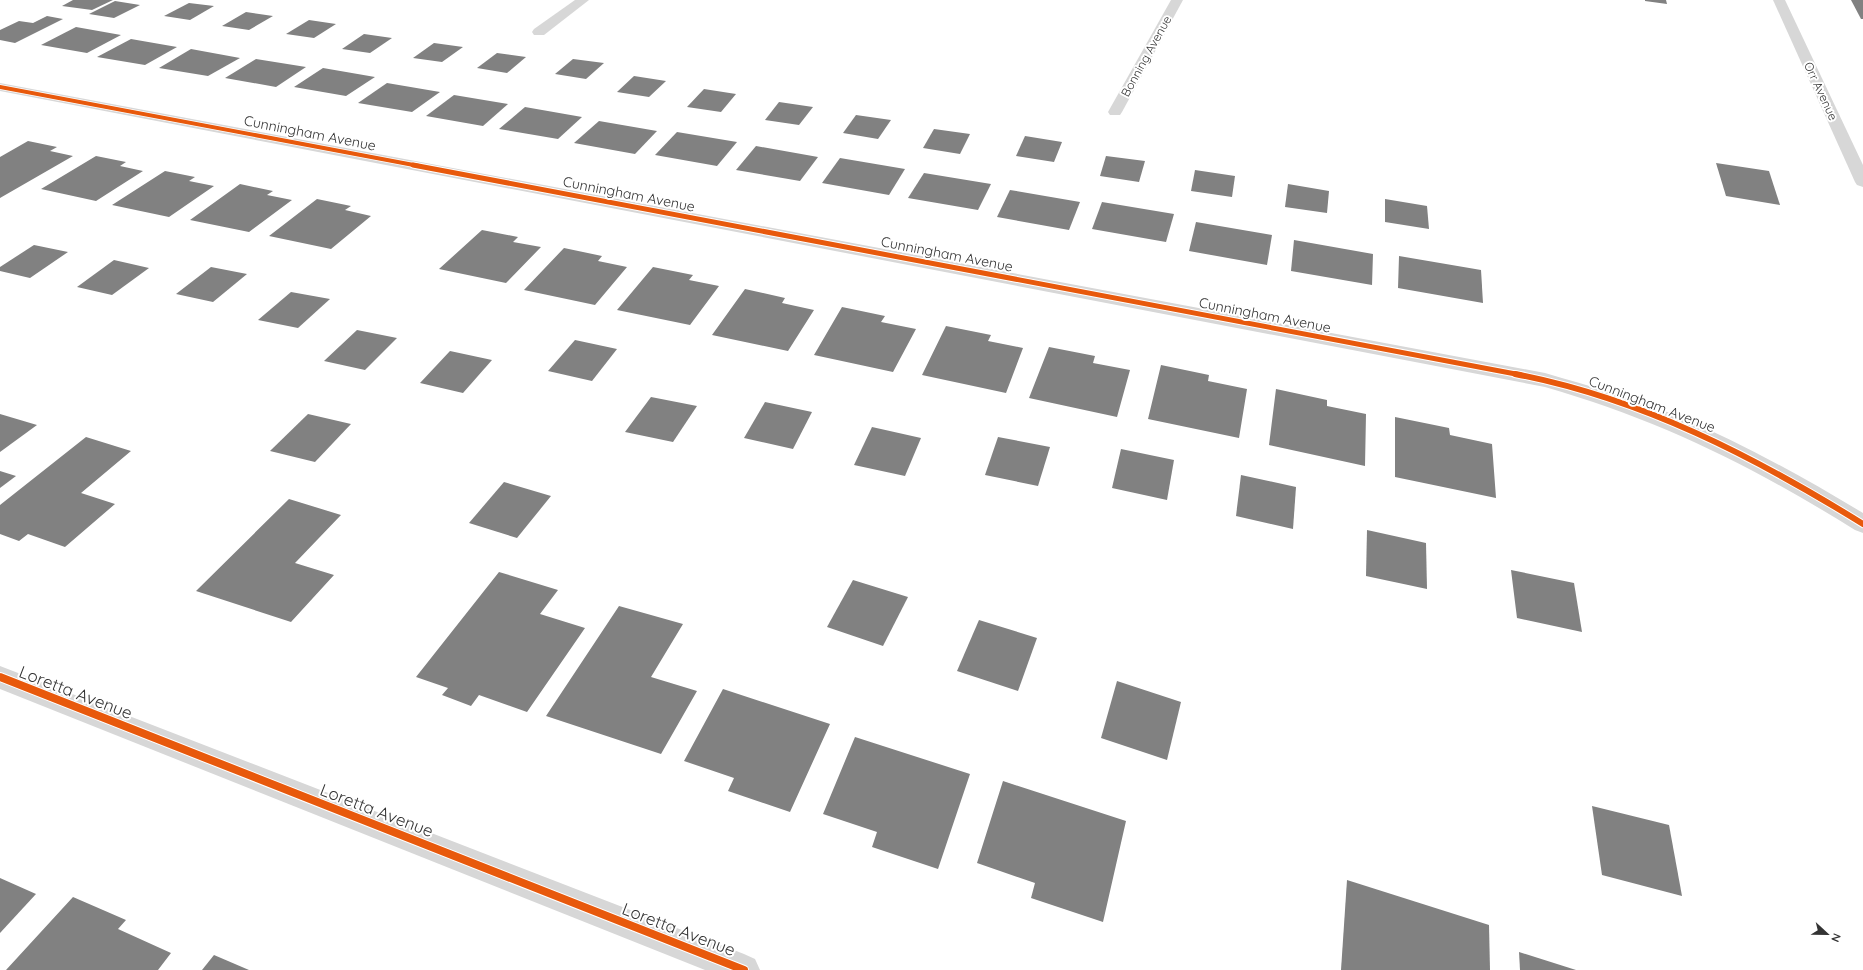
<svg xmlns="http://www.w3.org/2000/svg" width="1863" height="970" font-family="Quicksand,sans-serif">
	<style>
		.building { fill: #818181 }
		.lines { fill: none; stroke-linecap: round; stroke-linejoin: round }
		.minor { fill: #d7d7d7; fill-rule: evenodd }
		.cycleway-far3-casing { stroke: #fff; stroke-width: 5.5 }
		.cycleway-far2-casing { stroke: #fff; stroke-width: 7 }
		.cycleway-far1-casing { stroke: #fff; stroke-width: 8 }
		.cycleway-casing { stroke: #fff; stroke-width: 10 }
		.cycleway-far3 { stroke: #e8590c; stroke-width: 4 }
		.cycleway-far2 { stroke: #e8590c; stroke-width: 5 }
		.cycleway-far1 { stroke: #e8590c; stroke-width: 6 }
		.cycleway { stroke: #e8590c; stroke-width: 8 }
		.labels { text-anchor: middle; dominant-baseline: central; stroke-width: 4; stroke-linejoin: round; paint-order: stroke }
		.far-street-label { font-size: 12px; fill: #333; stroke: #fff }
		.street-label { font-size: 14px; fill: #333; stroke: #fff }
		.near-street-label { font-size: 17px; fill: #333; stroke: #fff }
	</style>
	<rect width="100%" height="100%" fill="#fff"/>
	<g class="building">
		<polygon points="73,0 113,0 92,10 62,6"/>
		<polygon points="1645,0 1666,0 1667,4 1645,1"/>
		<polygon points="1851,0 1863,0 1863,19 1861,19"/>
		<polygon points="115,1 140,5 114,18 89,14"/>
		<polygon points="189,3 214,6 190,20 164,16"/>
		<polygon points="246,12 273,16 249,30 222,26"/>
		<polygon points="47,16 63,19 15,43 0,40 0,30 19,21 33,23"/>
		<polygon points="309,20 336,24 314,38 286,34"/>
		<polygon points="76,27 121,35 87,53 41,45"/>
		<polygon points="364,34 392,38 370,53 342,49"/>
		<polygon points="131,39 177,47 145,65 97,57"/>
		<polygon points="434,43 463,47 442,62 413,58"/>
		<polygon points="191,49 240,58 208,76 159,68"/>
		<polygon points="497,53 526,57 507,73 477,68"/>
		<polygon points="256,59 306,67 276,87 225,78"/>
		<polygon points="573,59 604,63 586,79 555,74"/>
		<polygon points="323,68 375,77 346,96 294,87"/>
		<polygon points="634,76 666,81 649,97 617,92"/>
		<polygon points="387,83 440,92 412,112 358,103"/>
		<polygon points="704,89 736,94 721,112 687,107"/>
		<polygon points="454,95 508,104 483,126 426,116"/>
		<polygon points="779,102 813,107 799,125 765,120"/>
		<polygon points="525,107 582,117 558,139 499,129"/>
		<polygon points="856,115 891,120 878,139 843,133"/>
		<polygon points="599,121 657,131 635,154 574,143"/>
		<polygon points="934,129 970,134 960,154 923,148"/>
		<polygon points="677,132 737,142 717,166 655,155"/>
		<polygon points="1025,136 1062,142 1054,162 1016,156"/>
		<polygon points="28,141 57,147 50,151 73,156 0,198 0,157"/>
		<polygon points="756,146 818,157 800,181 736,170"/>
		<polygon points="96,156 126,162 120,166 143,171 96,201 41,189"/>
		<polygon points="1106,156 1145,161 1139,182 1100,176"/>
		<polygon points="840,158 905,169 889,195 822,183"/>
		<polygon points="1716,163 1769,171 1780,205 1726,196"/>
		<polygon points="1195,170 1235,176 1232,197 1191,191"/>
		<polygon points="165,171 195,177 189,181 214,186 169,217 112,205"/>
		<polygon points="924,173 991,184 978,210 908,198"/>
		<polygon points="240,184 273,191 267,195 292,200 249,232 190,220"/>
		<polygon points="1288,184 1329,191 1327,213 1285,207"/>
		<polygon points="1010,190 1080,202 1069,230 997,217"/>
		<polygon points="317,199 351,206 345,210 371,216 331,249 269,236"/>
		<polygon points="1385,199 1427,206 1429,229 1385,222"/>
		<polygon points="1102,202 1174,214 1166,242 1092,229"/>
		<polygon points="1196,222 1272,235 1267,265 1189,251"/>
		<polygon points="482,230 518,237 513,242 541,247 506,283 439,269"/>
		<polygon points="1294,240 1373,254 1372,285 1291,271"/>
		<polygon points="34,245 68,252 30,278 0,271 0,267"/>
		<polygon points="564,248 602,256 598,261 627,267 595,305 524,290"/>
		<polygon points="1399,256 1481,270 1483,303 1398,288"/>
		<polygon points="114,260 149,268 112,295 77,287"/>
		<polygon points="211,267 247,274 213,302 176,294"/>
		<polygon points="653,267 693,275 689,280 719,286 690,325 617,310"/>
		<polygon points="745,289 785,298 782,303 814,310 788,351 712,335"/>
		<polygon points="291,292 330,299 298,328 258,320"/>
		<polygon points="842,307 885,316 881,322 916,329 893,372 814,355"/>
		<polygon points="946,326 991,335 988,341 1023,348 1006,393 922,375"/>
		<polygon points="357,330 397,338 365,370 324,361"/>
		<polygon points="575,340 617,349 592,381 548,371"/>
		<polygon points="1049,347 1095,356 1093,363 1130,370 1117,417 1029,398"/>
		<polygon points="450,351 492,360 463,393 420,383"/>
		<polygon points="1161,365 1209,375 1208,381 1247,389 1239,438 1148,419"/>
		<polygon points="1276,389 1327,400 1327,406 1366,414 1365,466 1269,445"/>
		<polygon points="651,397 697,406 673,442 625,432"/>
		<polygon points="765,402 812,412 793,449 744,438"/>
		<polygon points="0,414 37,425 0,452"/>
		<polygon points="308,414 351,424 315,462 270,451"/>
		<polygon points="1395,417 1449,428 1450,435 1492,444 1496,498 1395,477"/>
		<polygon points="872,427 921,438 905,476 854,465"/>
		<polygon points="86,437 131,451 81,493 115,504 65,547 28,534 19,541 0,534 0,505"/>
		<polygon points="998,437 1050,447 1038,486 985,475"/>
		<polygon points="1121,449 1174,460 1167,500 1112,488"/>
		<polygon points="0,471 16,476 0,488"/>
		<polygon points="1241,475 1296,487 1293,529 1236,516"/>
		<polygon points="504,482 551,496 517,538 469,523"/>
		<polygon points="289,499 341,515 295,563 334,575 291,622 196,591"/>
		<polygon points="1367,530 1426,543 1427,589 1366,576"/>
		<polygon points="1511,570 1574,583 1582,632 1517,618"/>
		<polygon points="499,572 558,590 540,614 585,628 527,712 479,695 471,706 442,695 448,688 416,677"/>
		<polygon points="853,580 908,597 883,646 827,627"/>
		<polygon points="619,606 683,624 651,677 697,691 661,754 546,716"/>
		<polygon points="979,620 1037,638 1018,691 957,671"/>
		<polygon points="1117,681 1181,702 1167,760 1101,738"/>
		<polygon points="723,689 830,724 790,812 728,791 734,778 684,761"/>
		<polygon points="855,737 970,774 938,869 872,847 877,832 823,814"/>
		<polygon points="1003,781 1126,821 1103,922 1031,898 1035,883 977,863"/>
		<polygon points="1592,806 1669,825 1682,896 1602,875"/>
		<polygon points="0,878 36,894 0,933"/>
		<polygon points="1347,880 1489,925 1490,970 1341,970"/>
		<polygon points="73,897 126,920 118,929 171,953 158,970 6,970"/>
		<polygon points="1519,952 1576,970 1520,970"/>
		<polygon points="214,955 249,970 202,970"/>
	</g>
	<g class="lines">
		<g class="minor">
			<polygon points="575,0 589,0 544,35 534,35 532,32 534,29"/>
			<polygon points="1171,0 1183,0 1122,112 1120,115 1110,115 1108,112"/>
			<polygon points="1773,0 1785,0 1863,165 1863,187 1857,185 1855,182"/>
			<path d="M0,83L1545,373C1590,386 1634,399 1678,416C1742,443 1803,477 1863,513V533L1855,530C1754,467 1660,420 1545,387L0,91Z"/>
			<polygon points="0,666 744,954 755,959 760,970 705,970 0,689"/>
		</g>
		<defs>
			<polyline id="cycleway-far3" points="0,87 419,166"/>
			<polyline id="cycleway-far2" points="413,165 1521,375"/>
			<path id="cycleway-far1" d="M1515,374C1641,398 1755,457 1863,524"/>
			<polyline id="cycleway" points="0,677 744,970"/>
		</defs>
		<use href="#cycleway-far3" class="cycleway-far3-casing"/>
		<use href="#cycleway-far2" class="cycleway-far2-casing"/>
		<use href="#cycleway-far1" class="cycleway-far1-casing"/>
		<use href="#cycleway" class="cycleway-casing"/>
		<use href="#cycleway-far3" class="cycleway-far3"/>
		<use href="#cycleway-far2" class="cycleway-far2"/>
		<use href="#cycleway-far1" class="cycleway-far1"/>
		<use href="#cycleway" class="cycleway"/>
	</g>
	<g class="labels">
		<g class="far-street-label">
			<text transform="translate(1146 56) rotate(-61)">Bonning Avenue</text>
			<text transform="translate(1821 91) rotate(65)">Orr Avenue</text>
		</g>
		<g class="street-label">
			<text transform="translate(310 133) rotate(11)">Cunningham Avenue</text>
			<text transform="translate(629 194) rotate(11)">Cunningham Avenue</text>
			<text transform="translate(947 254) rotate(11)">Cunningham Avenue</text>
			<text transform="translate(1265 315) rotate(11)">Cunningham Avenue</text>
			<text transform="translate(1652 404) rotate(21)">Cunningham Avenue</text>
		</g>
		<g class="near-street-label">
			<text transform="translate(76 692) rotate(21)">Loretta Avenue</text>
			<text transform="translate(377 810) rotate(21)">Loretta Avenue</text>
			<text transform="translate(679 929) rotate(21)">Loretta Avenue</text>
		</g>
	</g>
	<g transform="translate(1827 934) rotate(112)" stroke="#ffffff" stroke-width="3" paint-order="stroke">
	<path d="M0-3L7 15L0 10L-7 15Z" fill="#333333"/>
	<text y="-6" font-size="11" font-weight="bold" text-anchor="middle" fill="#333333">N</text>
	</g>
</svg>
